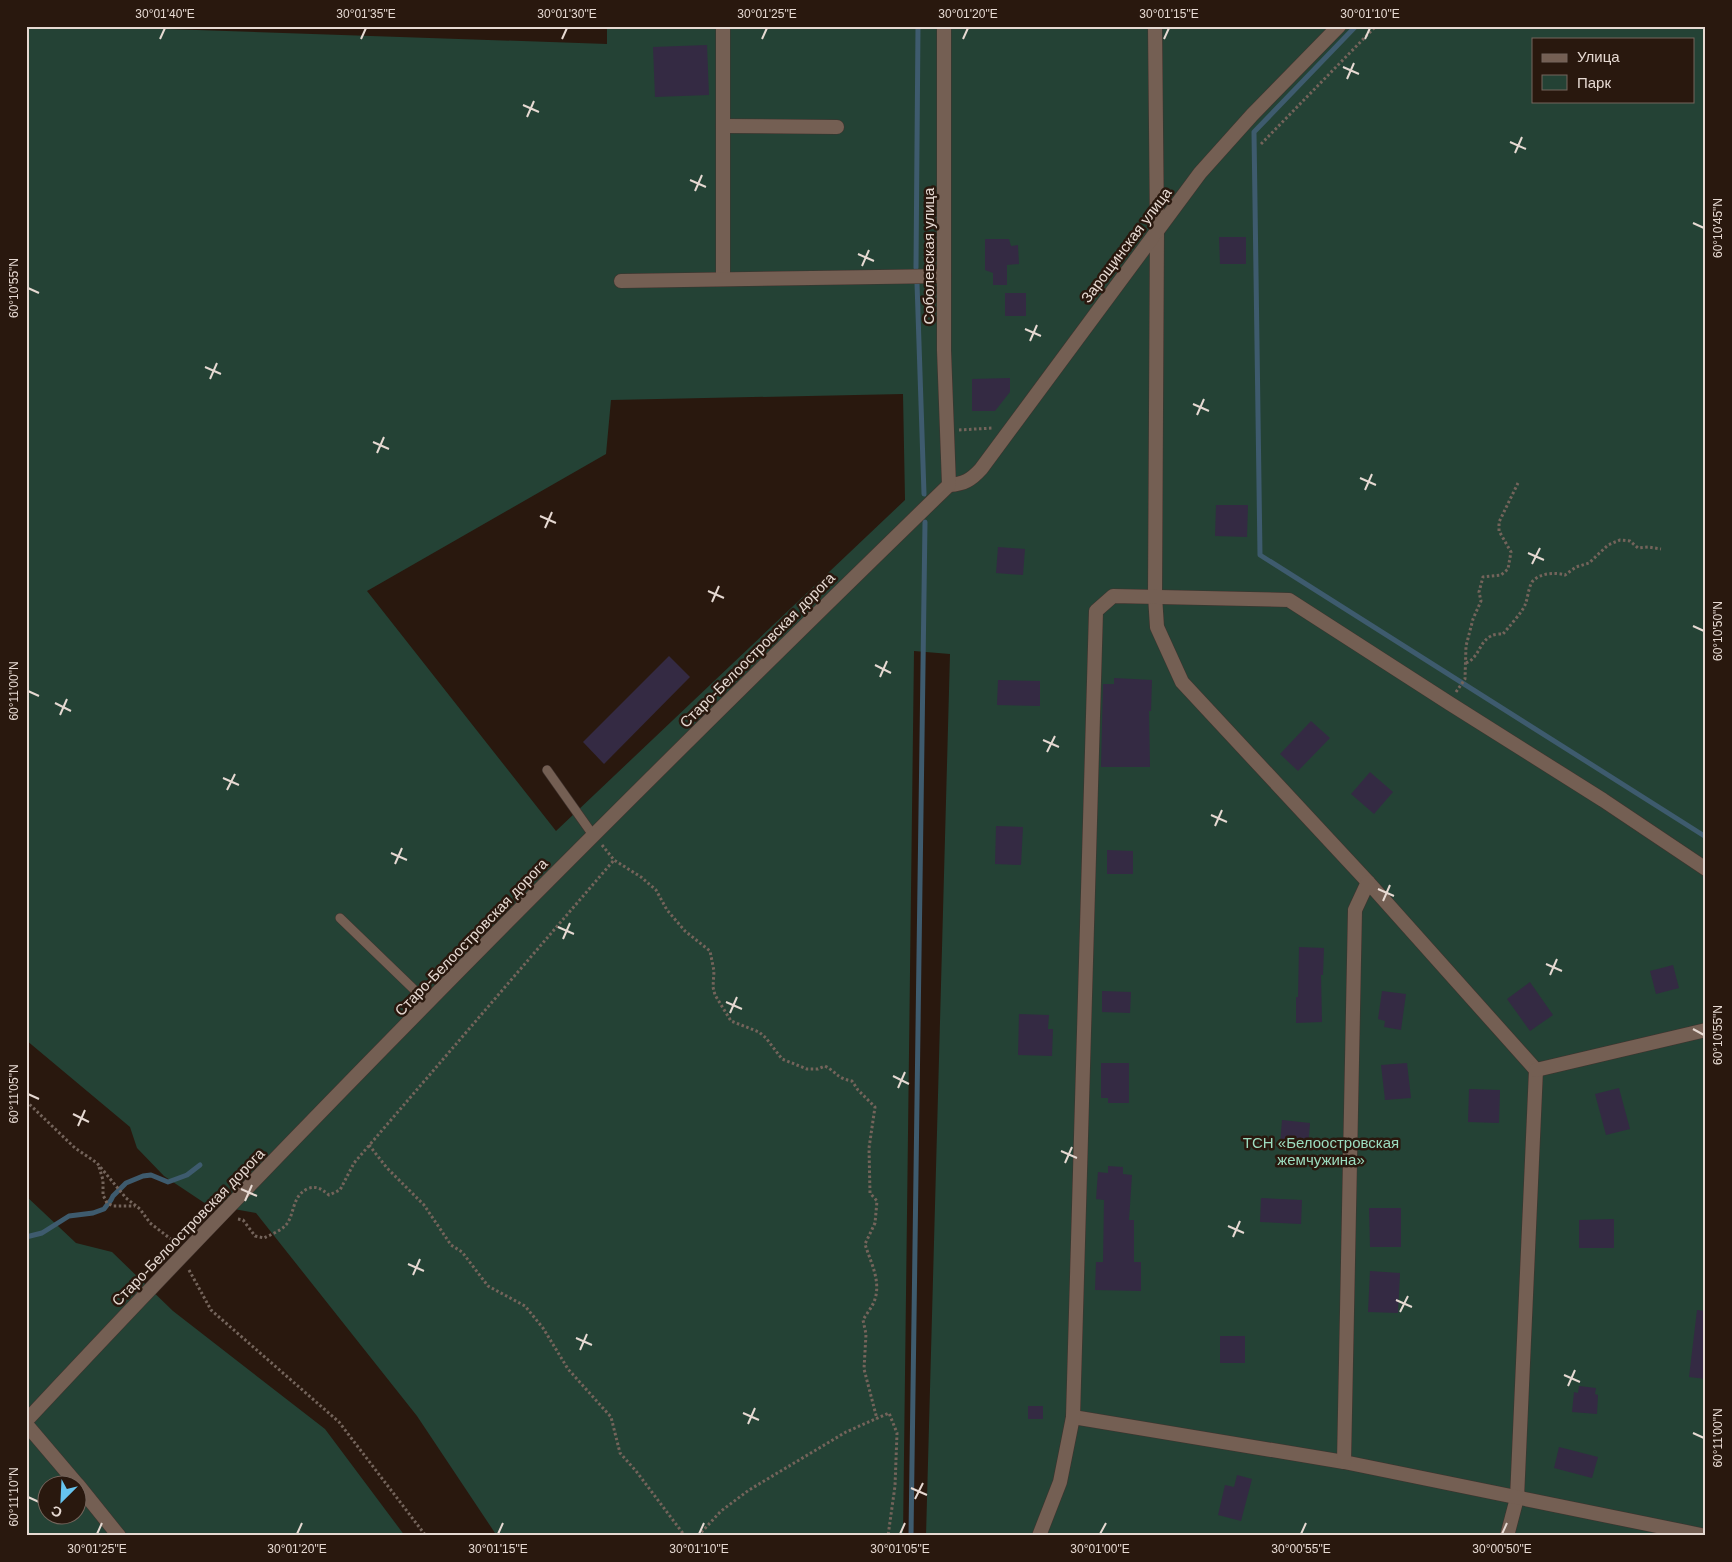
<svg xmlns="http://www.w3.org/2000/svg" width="1732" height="1562" font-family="Arial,sans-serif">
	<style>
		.green { fill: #244235; fill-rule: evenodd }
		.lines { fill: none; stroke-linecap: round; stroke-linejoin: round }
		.stream { stroke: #3e5b6e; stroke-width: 5 }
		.building { fill: #342a43 }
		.service-casing { stroke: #40332e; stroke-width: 10 }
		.minor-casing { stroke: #40332e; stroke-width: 15 }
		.tertiary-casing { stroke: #40332e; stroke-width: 15 }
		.path { stroke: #74645b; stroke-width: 3; stroke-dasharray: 2.5 2.5; stroke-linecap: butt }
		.service { stroke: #745f53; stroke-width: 9 }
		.minor { stroke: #745f53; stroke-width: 14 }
		.tertiary { stroke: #745f53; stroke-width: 14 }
		.ticks { fill: none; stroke: #e6d9d2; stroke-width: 2 }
		.labels { text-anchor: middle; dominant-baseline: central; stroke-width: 5; stroke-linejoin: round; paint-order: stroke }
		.street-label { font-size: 15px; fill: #e6d9d2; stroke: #29180e }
		.park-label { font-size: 15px; fill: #9cdcbf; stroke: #29180e }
		.neatline { fill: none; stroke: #e6d9d2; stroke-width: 2 }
		.ticks-label { font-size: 12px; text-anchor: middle; fill: #e6d9d2 }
	</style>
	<rect width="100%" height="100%" fill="#29180e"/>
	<g class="green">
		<path d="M26,26H80L607,44V26H1706V1536H926L950,654L914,651L903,1536H497L417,1416L256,1213L206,1204L164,1176L137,1148L130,1127L26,1040ZM1533,39H1693V101H1533ZM903,394L905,500L556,831L367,591L606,454L611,400Z"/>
		<path d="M26,1196L76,1243L112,1252L173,1311L325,1429L405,1536H26ZM48,1484H78V1514H48Z"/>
	</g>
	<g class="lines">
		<g class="stream">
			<polyline points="1356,26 1254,132 1260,555 1706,837"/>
			<polyline points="916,268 918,26"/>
			<polyline points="917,283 924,494"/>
			<polyline points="26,1237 42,1233 69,1216 93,1213 104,1209 111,1200 113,1196 126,1183 143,1176 151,1175 168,1182 187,1175 200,1165"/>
			<polyline points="911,1536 925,522"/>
		</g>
	</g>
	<g class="building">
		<polygon points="707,45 709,95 655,97 653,47"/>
		<polygon points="1219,237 1246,237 1246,264 1220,264"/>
		<polygon points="985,239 1009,239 1011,246 1018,245 1019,264 1007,265 1007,285 993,285 993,273 985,270"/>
		<rect x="1005" y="293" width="21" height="23"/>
		<polygon points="1010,378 1010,392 995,411 972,411 972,379"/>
		<polygon points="1216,505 1248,505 1247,537 1215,536"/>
		<polygon points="998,547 1025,549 1023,575 996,573"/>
		<polygon points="669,656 690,677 604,764 583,742"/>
		<polygon points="1114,678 1152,680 1151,711 1149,711 1150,767 1101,767 1103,684 1114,684"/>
		<polygon points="998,680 1040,681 1040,706 997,705"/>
		<polygon points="1311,721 1330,738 1298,771 1280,754"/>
		<polygon points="1370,772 1393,792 1374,814 1351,794"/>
		<polygon points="996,826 1023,827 1021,865 995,864"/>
		<polygon points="1107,850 1133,851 1133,874 1107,874"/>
		<polygon points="1299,947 1324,948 1323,975 1321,975 1322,1022 1296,1023 1296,997 1298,997"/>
		<polygon points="1673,965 1679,988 1656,994 1650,971"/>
		<polygon points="1530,982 1553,1015 1530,1031 1507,999"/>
		<polygon points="1102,991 1131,992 1130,1013 1102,1012"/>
		<polygon points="1382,991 1406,994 1401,1030 1384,1027 1385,1021 1378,1019"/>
		<polygon points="1019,1014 1049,1015 1048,1029 1053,1029 1052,1056 1018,1055"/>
		<polygon points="1101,1063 1129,1063 1129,1103 1108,1103 1108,1098 1101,1098"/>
		<polygon points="1407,1063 1411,1098 1385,1100 1381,1065"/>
		<polygon points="1619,1088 1630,1129 1606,1135 1595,1094"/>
		<polygon points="1469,1089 1500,1090 1499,1123 1468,1122"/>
		<polygon points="1282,1120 1310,1123 1308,1147 1280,1145"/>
		<polygon points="1108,1166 1123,1167 1123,1174 1132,1175 1129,1220 1134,1220 1134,1262 1141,1262 1141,1291 1095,1290 1096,1262 1103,1262 1104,1200 1096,1199 1098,1172 1108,1173"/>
		<polygon points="1261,1198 1302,1200 1301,1224 1260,1222"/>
		<polygon points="1369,1208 1401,1208 1401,1247 1370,1247"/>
		<polygon points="1614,1219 1614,1248 1579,1248 1579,1220"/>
		<polygon points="1370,1271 1400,1273 1398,1313 1368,1312"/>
		<polygon points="1697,1310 1706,1311 1706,1379 1689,1377"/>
		<rect x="1220" y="1336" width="25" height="27"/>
		<polygon points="1579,1386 1596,1388 1595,1394 1598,1395 1597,1414 1572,1412 1574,1392 1578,1393"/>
		<rect x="1028" y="1406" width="15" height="13"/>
		<polygon points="1559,1447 1598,1457 1592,1478 1554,1468"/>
		<polygon points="1237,1475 1252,1479 1241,1521 1218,1515 1225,1485 1234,1487"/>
	</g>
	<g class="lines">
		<defs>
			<g id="service">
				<polyline points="547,770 593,835"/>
				<polyline points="340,918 428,1003"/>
			</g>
			<g id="minor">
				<polyline points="1155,26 1157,229 1155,596 1157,627 1182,682 1368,882 1536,1070 1517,1498 1507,1536"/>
				<polyline points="723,126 837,127"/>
				<polyline points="723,279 723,26"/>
				<polyline points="621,281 944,276"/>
				<path d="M949,485C964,484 971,480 981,469L1200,173L1252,115L1339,26"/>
				<polyline points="1536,1070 1706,1030"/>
				<polyline points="1073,1417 1344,1462 1706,1536"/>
				<polyline points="26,1424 77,1484"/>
				<polyline points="1344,1462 1355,910 1368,882"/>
				<polyline points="78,1485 119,1536"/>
				<polyline points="1039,1536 1060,1482 1073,1417 1096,611 1113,596 1289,600 1449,703 1603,800 1706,869"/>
			</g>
			<path id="tertiary" d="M26,1421C325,1101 635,790 949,485L944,350V26"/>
		</defs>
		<use href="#service" class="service-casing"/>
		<use href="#minor" class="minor-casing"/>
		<use href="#tertiary" class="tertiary-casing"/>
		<g class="path">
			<polyline points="1261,144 1376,26"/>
			<polyline points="959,430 993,428"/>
			<path d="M1466,663C1479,658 1479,642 1491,636C1494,634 1500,634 1503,634C1508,628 1523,611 1525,605C1528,598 1528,589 1532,582C1539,573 1555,572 1565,575L1576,567L1589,563L1608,545L1620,540L1630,541L1638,548L1648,547L1661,549"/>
			<polyline points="1456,692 1465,679 1466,646 1473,619 1481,601 1479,592 1483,577 1501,575 1508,569 1511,552 1499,531 1499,522 1518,483"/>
			<path d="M602,845L614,860L641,877L656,890L667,910L685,931L710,951L714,971L713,987L715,995L731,1021L759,1032L766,1038L782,1059L807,1069H818L825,1066C838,1073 836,1078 852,1081L858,1090L875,1107L869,1148L870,1193L877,1201L875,1223L865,1244C870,1261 881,1280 875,1299C873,1306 867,1313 863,1320L866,1334L864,1369L877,1419"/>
			<polyline points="26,1101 75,1148 97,1163 126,1198 140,1209 150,1223 176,1243"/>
			<polyline points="369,1145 387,1168 424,1205 451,1245 462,1252 488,1286 525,1306 543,1328 568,1369 611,1417 620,1453 636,1471 685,1536"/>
			<polyline points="99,1167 103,1180 103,1195 107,1203 113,1206 135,1206"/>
			<path d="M238,1219L243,1220L255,1236L264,1238C270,1235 280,1231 285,1226C295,1216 291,1197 307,1189C316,1185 322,1189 329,1195L340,1190L354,1163L614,860"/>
			<polyline points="189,1270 211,1310 339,1422 426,1536"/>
			<polyline points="698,1536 721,1511 749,1490 846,1432 889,1413 897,1433 895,1486 888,1536"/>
		</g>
		<use href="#service" class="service"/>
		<use href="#minor" class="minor"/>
		<use href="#tertiary" class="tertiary"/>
	</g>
	<path class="ticks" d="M160,39L165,28M361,39L366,28M562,39L567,28M762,39L767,28M963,39L968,28M1164,39L1169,28M1365,39L1370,28M1343,67L1359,74M1347,79L1354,63M523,105L539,112M527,117L534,101M1510,142L1526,149M1515,153L1522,137M690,180L706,187M695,191L702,175M1693,223L1704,228M858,254L874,261M862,266L869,250M28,288L39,293M1025,329L1041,336M1030,341L1037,325M205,367L221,374M210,379L217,363M1193,404L1209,411M1197,415L1204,399M373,442L389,449M377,453L384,437M1360,478L1376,485M1365,490L1372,474M540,516L556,523M545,528L552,512M1528,553L1544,560M1532,564L1540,548M708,591L724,598M712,602L719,586M1693,626L1704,631M875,665L891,673M880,677L887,661M28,691L39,696M55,703L71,711M60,715L67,699M1043,740L1059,747M1047,752L1055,736M223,778L239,785M227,790L235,774M1211,815L1227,822M1215,826L1222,810M391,853L407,860M395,864L402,848M1378,889L1394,896M1383,901L1390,885M558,927L574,934M563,939L570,923M1546,964L1562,971M1550,975L1557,959M726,1002L742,1009M730,1013L737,997M1693,1029L1704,1035M893,1076L909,1084M898,1088L905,1072M28,1094L39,1099M73,1114L89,1122M78,1126L85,1110M1061,1151L1077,1158M1065,1163L1072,1147M241,1189L257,1196M245,1201L252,1185M1228,1226L1244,1233M1233,1237L1240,1221M408,1264L424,1271M413,1275L420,1259M1396,1300L1412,1307M1400,1312L1408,1296M576,1338L592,1345M580,1350L587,1334M1564,1375L1580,1382M1568,1386L1575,1370M743,1413L759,1420M748,1424L755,1408M1693,1433L1704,1438M911,1488L927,1495M28,1497L39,1502M915,1499L923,1483M97,1534L102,1523M297,1534L302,1523M498,1534L503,1523M699,1534L704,1523M900,1534L905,1523M1100,1534L1106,1523M1301,1534L1306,1523M1502,1534L1507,1523"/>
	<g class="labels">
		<g class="street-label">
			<text transform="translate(1126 245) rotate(-53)">Зарощинская улица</text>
			<text transform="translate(928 256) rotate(-90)">Соболевская улица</text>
			<text transform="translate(757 650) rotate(-45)">Старо-Белоостровская дорога</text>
			<text transform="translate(471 937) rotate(-46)">Старо-Белоостровская дорога</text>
			<text transform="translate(188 1227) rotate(-46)">Старо-Белоостровская дорога</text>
		</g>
		<g class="park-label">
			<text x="1321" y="1142">ТСН «Белоостровская<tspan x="1321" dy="17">жемчужина»</tspan></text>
		</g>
	</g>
	<rect width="1732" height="1562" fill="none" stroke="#29180e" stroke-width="55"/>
	<rect x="1532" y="38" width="162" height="65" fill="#29180e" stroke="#75655c"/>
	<rect x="1542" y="54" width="25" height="8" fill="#745f53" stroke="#75655c"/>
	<text x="1577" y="62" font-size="15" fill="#e6d9d2">Улица</text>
	<rect x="1542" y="75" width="25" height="15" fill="#244235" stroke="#75655c"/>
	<text x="1577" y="88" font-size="15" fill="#e6d9d2">Парк</text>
	<g transform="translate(62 1500) rotate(204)"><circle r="24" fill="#29180e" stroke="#75655c"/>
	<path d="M0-4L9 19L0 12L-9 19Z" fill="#66c4ef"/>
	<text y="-8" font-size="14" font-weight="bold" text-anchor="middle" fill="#e6d9d2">С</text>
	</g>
	<rect x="28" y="28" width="1676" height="1506" class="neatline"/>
	<g class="ticks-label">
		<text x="165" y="18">30°01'40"E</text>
		<text x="366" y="18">30°01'35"E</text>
		<text x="567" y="18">30°01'30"E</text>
		<text x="767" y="18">30°01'25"E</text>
		<text x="968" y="18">30°01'20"E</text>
		<text x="1169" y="18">30°01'15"E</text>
		<text x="1370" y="18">30°01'10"E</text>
		<text transform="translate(1718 228) rotate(-90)" y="4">60°10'45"N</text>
		<text transform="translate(14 288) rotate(-90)" y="4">60°10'55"N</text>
		<text transform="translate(1718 631) rotate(-90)" y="4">60°10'50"N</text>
		<text transform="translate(14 691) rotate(-90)" y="4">60°11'00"N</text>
		<text transform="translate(1718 1035) rotate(-90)" y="4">60°10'55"N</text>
		<text transform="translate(14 1094) rotate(-90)" y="4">60°11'05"N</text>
		<text transform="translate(1718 1438) rotate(-90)" y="4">60°11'00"N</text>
		<text transform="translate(14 1497) rotate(-90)" y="4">60°11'10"N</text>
		<text x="97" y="1553">30°01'25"E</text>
		<text x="297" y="1553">30°01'20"E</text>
		<text x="498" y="1553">30°01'15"E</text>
		<text x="699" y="1553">30°01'10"E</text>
		<text x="900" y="1553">30°01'05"E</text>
		<text x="1100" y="1553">30°01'00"E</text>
		<text x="1301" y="1553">30°00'55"E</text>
		<text x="1502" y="1553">30°00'50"E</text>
	</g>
</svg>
